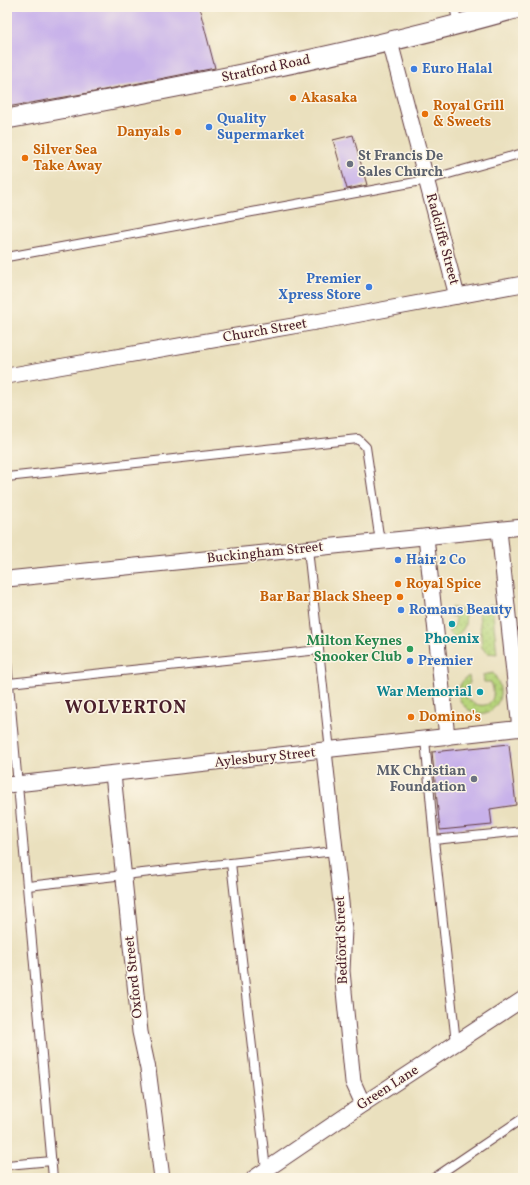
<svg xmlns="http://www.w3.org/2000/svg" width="530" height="1185" font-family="Vollkorn,serif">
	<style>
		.grass { fill: url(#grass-dots); stroke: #807a54 }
		.building { fill: #c7b1ea }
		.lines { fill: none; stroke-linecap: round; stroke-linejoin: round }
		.service-casing { stroke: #623c41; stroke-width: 10 }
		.minor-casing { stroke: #623c41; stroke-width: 17 }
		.tertiary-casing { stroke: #623c41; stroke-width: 21 }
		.service { stroke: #fff; stroke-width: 8 }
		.minor { stroke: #fff; stroke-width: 15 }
		.tertiary { stroke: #fff; stroke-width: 19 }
		.shop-dot { fill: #3f7fe0; stroke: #fcf5e5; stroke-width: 1.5 }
		.food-dot { fill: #e8710a; stroke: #fcf5e5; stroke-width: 1.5 }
		.worship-dot { fill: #6b7280; stroke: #fcf5e5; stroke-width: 1.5 }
		.culture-dot { fill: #0f9aa8; stroke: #fcf5e5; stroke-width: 1.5 }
		.leisure-dot { fill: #2e9e5b; stroke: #fcf5e5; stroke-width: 1.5 }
		.labels { text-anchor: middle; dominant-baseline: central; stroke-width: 3; stroke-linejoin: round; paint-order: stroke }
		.street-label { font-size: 14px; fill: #4a1f2b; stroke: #fcf5e5 }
		.shop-label { font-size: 14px; font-weight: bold; fill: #366cbe; stroke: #fcf5e5; text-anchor: start }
		.food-label { font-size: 14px; font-weight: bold; fill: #c56008; stroke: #fcf5e5; text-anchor: start }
		.worship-label { font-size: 14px; font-weight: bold; fill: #5b616d; stroke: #fcf5e5; text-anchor: start }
		.culture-label { font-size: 14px; font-weight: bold; fill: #0d838f; stroke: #fcf5e5 }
		.leisure-label { font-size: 14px; font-weight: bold; fill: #27864d; stroke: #fcf5e5; text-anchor: end }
		.district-label { font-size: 18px; font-weight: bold; letter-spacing: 1px; fill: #4a1f2b; stroke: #fcf5e5 }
	</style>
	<defs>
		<pattern id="grass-dots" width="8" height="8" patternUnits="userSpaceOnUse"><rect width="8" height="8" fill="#b7d57c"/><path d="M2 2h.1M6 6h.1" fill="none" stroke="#9fb66b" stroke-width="1.8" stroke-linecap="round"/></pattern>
	</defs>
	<rect width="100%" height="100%" fill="#fcf5e5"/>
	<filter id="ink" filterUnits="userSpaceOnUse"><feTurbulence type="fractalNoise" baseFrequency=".025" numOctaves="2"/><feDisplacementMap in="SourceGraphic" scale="8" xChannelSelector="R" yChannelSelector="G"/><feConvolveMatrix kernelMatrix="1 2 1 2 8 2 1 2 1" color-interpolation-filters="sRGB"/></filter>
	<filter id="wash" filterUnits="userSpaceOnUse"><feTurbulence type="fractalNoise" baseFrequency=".012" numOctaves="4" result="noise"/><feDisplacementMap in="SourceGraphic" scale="16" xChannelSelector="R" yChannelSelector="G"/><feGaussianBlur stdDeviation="0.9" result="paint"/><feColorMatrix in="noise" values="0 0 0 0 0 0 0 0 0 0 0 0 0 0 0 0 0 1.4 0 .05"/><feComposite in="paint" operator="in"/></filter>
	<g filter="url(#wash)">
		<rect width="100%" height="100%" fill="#eae0be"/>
		<g class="grass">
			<polygon points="492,604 497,654 488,653 482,648 479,613 483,607"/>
			<path d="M451,607L459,609L465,613C467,627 464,629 455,638L448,632C454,627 457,624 455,617L449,615Z"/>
			<path d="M493,673C499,681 502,690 499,699C494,715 477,718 465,707C455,698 457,682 469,676L470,683C448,701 505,723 491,682H484L483,675Z"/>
		</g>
		<g id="blocks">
			<g class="building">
				<polygon points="7,7 199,7 215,68 94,92 7,107"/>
				<polygon points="353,135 367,185 347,189 333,140"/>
				<polygon points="509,744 516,805 490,809 492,825 440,830 432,752"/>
			</g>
		</g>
	</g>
	<g filter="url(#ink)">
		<use href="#blocks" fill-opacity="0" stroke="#623c41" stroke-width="1"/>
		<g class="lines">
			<defs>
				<g id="service">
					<polyline points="454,7 458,24"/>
					<polyline points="7,257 427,180 523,153"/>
					<polyline points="7,477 358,439 366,447 380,542"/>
					<polyline points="308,549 330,751"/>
					<polyline points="7,662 53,1178"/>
					<polyline points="9,683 319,650"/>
					<polyline points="425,739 434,840 456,1043"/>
					<polyline points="434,840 523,831"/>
					<polyline points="231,863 266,1170"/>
					<polyline points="28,886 335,851"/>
					<polyline points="7,1165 52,1161"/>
					<polyline points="434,1178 523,1118"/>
				</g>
				<g id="minor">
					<polyline points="390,42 457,296"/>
					<polyline points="7,376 333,319 523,284"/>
					<polyline points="499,530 520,729"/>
					<polyline points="426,537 447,737"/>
					<polyline points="7,579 523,527"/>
					<polyline points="324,751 344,929 342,971 353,1082 363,1104"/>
					<polyline points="113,774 140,1032 148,1069 162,1178"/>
					<polyline points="7,785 523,728"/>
					<polyline points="254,1178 363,1104 523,999"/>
				</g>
				<path id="tertiary" d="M7,119C180,87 353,55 522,7"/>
			</defs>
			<use href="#service" class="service-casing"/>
			<use href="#minor" class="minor-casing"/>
			<use href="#tertiary" class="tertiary-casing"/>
			<use href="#service" class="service"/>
			<use href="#minor" class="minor"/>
			<use href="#tertiary" class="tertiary"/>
		</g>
	</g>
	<g class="shop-dot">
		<circle cx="414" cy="69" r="4"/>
		<circle cx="209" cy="127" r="4"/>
		<circle cx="369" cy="287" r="4"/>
		<circle cx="398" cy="560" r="4"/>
		<circle cx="401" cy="610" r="4"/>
		<circle cx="410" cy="661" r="4"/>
	</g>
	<g class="food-dot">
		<circle cx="293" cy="98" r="4"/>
		<circle cx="425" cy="114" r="4"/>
		<circle cx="178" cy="132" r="4"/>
		<circle cx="25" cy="158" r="4"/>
		<circle cx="398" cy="584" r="4"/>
		<circle cx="400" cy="597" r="4"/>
		<circle cx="411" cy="717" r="4"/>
	</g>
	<g class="worship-dot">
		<circle cx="350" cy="164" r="4"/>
		<circle cx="474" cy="779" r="4"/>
	</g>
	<g class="culture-dot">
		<circle cx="452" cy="624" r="4"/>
		<circle cx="480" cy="692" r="4"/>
	</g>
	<circle class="leisure-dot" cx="410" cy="649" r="4"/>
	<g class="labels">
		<g class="street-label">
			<text transform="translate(266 69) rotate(-12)">Stratford Road</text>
			<text transform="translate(442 239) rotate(75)">Radcliffe Street</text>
			<text transform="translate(265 331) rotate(-10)">Church Street</text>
			<text transform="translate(265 553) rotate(-6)">Buckingham Street</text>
			<text transform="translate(265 758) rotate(-6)">Aylesbury Street</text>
			<text transform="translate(342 940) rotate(-92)">Bedford Street</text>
			<text transform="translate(134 977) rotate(-96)">Oxford Street</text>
			<text transform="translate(388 1088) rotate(-33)">Green Lane</text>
		</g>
		<g class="shop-label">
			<text x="422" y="69">Euro Halal</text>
			<text x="217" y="119">Quality<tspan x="217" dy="16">Supermarket</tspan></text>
			<text x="361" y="279" text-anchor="end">Premier<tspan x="361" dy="16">Xpress Store</tspan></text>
			<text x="406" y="560">Hair 2 Co</text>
			<text x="409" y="610">Romans Beauty</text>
			<text x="418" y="661">Premier</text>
		</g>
		<g class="food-label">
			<text x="301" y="98">Akasaka</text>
			<text x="433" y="106">Royal Grill<tspan x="433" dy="16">&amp; Sweets</tspan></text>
			<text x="170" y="132" text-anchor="end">Danyals</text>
			<text x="33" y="150">Silver Sea<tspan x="33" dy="16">Take Away</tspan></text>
			<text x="406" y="584">Royal Spice</text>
			<text x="392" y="597" text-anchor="end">Bar Bar Black Sheep</text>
			<text x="419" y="717">Domino's</text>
		</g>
		<g class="worship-label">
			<text x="358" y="156">St Francis De<tspan x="358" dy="16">Sales Church</tspan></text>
			<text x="466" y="771" text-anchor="end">MK Christian<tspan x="466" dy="16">Foundation</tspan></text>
		</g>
		<g class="culture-label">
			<text x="452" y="639">Phoenix</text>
			<text x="472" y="692" text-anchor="end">War Memorial</text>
		</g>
		<g class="leisure-label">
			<text x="402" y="641">Milton Keynes<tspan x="402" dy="16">Snooker Club</tspan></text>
		</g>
		<g class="district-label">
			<text x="126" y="708">WOLVERTON</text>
		</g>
	</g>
	<rect width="530" height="1185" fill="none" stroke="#fcf5e5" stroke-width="24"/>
</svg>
